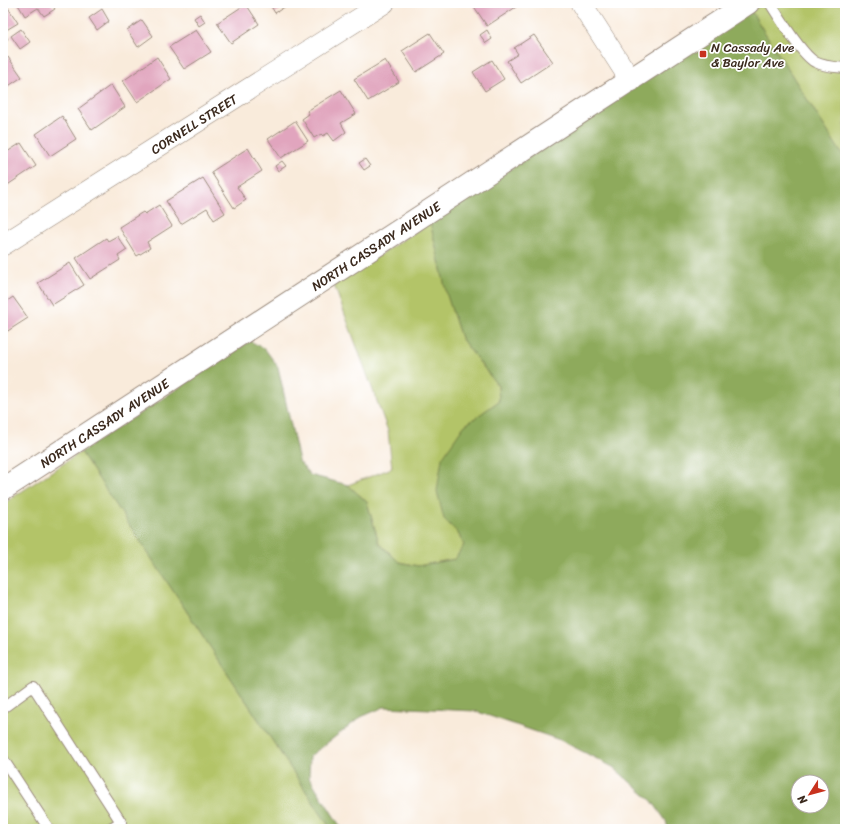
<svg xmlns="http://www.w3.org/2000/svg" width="848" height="832" font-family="Sriracha,sans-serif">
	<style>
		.green { fill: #b3c467; stroke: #777742 }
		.forest { fill: #8eaa5c; stroke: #646a3d; fill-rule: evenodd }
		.building { fill: #e1a5be }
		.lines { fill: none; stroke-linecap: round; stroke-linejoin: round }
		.lane-casing { stroke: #9a8a7c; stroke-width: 12 }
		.street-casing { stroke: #9a8a7c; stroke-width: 22 }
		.secondary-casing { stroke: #9a8a7c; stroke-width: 24 }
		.lane { stroke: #fff; stroke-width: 10 }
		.street { stroke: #fff; stroke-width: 21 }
		.secondary { stroke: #fff; stroke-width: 22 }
		.poi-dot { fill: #c8321e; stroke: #fff; stroke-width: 1.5 }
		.labels { text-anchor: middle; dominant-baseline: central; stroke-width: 3.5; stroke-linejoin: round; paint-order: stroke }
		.poi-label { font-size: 13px; fill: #3b2a1e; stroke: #fff; text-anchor: start }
		.street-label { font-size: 13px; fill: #3b2a1e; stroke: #fff }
	</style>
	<rect width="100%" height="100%" fill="#fff"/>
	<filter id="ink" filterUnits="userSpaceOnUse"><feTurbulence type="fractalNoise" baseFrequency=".025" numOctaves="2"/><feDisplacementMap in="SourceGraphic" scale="8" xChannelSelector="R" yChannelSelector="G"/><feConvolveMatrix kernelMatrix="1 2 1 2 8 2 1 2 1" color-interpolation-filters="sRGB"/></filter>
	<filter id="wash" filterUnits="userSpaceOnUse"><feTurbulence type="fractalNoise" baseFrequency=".012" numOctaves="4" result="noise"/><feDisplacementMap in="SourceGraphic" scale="16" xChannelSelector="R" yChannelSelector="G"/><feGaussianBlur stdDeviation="0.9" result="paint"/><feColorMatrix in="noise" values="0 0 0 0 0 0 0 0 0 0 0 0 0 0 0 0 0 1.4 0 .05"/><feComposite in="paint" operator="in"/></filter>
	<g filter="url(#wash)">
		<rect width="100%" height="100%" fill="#f9ebdb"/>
		<g class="green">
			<polygon points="764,3 845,3 845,159 751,11"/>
			<polygon points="430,222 447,295 461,338 498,386 499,401 464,426 444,519 458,533 464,545 455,559 418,566 399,562 379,543 367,502 348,485 392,468 388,431 334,285"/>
			<polygon points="81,452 331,829 3,829 3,504"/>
		</g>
		<path class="forest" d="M751,11L845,159V829H668L666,821L652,801L613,767L560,740L475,711L384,707L361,717L310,756L309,777L342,829H331L81,452L250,341L265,349L278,367L299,461L310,475L348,485L367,502L379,543L399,562L418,566L455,559L464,545L458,533L444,519L437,491L442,458L464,426L499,401L498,386L461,338L447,295L430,222ZM798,782H822V806H798Z"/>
		<g id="blocks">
			<g class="building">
				<polygon points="3,3 5,3 18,23 3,32 8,39 3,42"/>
				<polygon points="17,3 51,3 55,9 44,16 38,8 25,16"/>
				<polygon points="269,3 291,3 275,13"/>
				<polygon points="476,3 513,3 516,7 487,26 473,5"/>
				<polygon points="246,4 259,24 231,43 217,23"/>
				<polygon points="102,9 109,21 97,30 89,18"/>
				<polygon points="200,14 205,22 199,26 194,18"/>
				<polygon points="142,20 153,36 138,47 127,30"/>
				<polygon points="21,29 30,42 20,49 11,36"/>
				<polygon points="196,30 211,52 184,69 169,47"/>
				<polygon points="487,30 492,39 486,43 480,35"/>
				<polygon points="430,33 444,54 416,72 402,51"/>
				<polygon points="534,35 553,62 521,83 507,61 518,54 514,48"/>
				<polygon points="8,57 22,77 4,89 3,61"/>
				<polygon points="157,57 171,79 137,102 123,81"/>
				<polygon points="385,60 399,82 368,101 354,79"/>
				<polygon points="492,60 504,79 485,91 473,72"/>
				<polygon points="111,85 125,107 92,130 78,109"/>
				<polygon points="341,90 356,114 341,123 346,132 334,141 328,133 323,136 321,134 314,138 302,119 309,114 307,111"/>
				<polygon points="62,116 76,139 50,156 36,134"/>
				<polygon points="295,121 308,141 281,158 268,139"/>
				<polygon points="21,143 36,166 3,188 4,154"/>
				<polygon points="248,148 262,171 237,187 246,200 234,208 211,172"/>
				<polygon points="365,159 370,166 364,170 359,163"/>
				<polygon points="282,161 286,166 278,171 275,166"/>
				<polygon points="203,178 225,213 214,220 207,208 181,224 166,201"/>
				<polygon points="159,205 172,226 147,242 150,248 137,256 119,227 143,212 145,214"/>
				<polygon points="117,236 127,250 118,256 120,260 90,279 76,258 106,238 108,241"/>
				<polygon points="70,263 84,285 52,305 38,283"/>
				<polygon points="13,297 28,318 3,334 3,304"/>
			</g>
		</g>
	</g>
	<g filter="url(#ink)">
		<use href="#blocks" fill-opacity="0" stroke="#9a8a7c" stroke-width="1"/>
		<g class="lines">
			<defs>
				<g id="lane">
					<path d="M770,3C779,17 801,54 815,62C825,67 834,67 845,68"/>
					<polyline points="3,708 33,686 121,822 109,829"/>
					<polyline points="3,759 49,829"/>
				</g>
				<g id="street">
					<polyline points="581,3 631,81"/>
					<path id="s1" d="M3,245L384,3"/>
				</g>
				<g id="secondary">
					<path id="s2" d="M3,489L748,3"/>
				</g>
			</defs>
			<use href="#lane" class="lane-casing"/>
			<use href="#street" class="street-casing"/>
			<use href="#secondary" class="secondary-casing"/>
			<use href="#lane" class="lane"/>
			<use href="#street" class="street"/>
			<use href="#secondary" class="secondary"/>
		</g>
	</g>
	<rect class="poi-dot" x="699" y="50" width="8" height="8" rx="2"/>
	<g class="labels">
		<g class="poi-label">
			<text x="711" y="47">N Cassady Ave<tspan x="711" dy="15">&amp; Baylor Ave</tspan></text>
		</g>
		<g class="street-label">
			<text stroke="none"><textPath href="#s1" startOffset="226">CORNELL STREET</textPath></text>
			<text stroke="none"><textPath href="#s2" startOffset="445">NORTH CASSADY AVENUE</textPath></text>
			<text stroke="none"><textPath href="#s2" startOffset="121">NORTH CASSADY AVENUE</textPath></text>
		</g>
	</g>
	<rect width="848" height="832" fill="none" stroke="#fff" stroke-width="16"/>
	<g transform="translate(810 794) rotate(234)"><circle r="19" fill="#ffffff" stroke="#b1aaa5"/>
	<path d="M0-3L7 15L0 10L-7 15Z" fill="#c8321e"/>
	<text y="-6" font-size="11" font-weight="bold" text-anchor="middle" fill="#3b2a1e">N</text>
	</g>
</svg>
